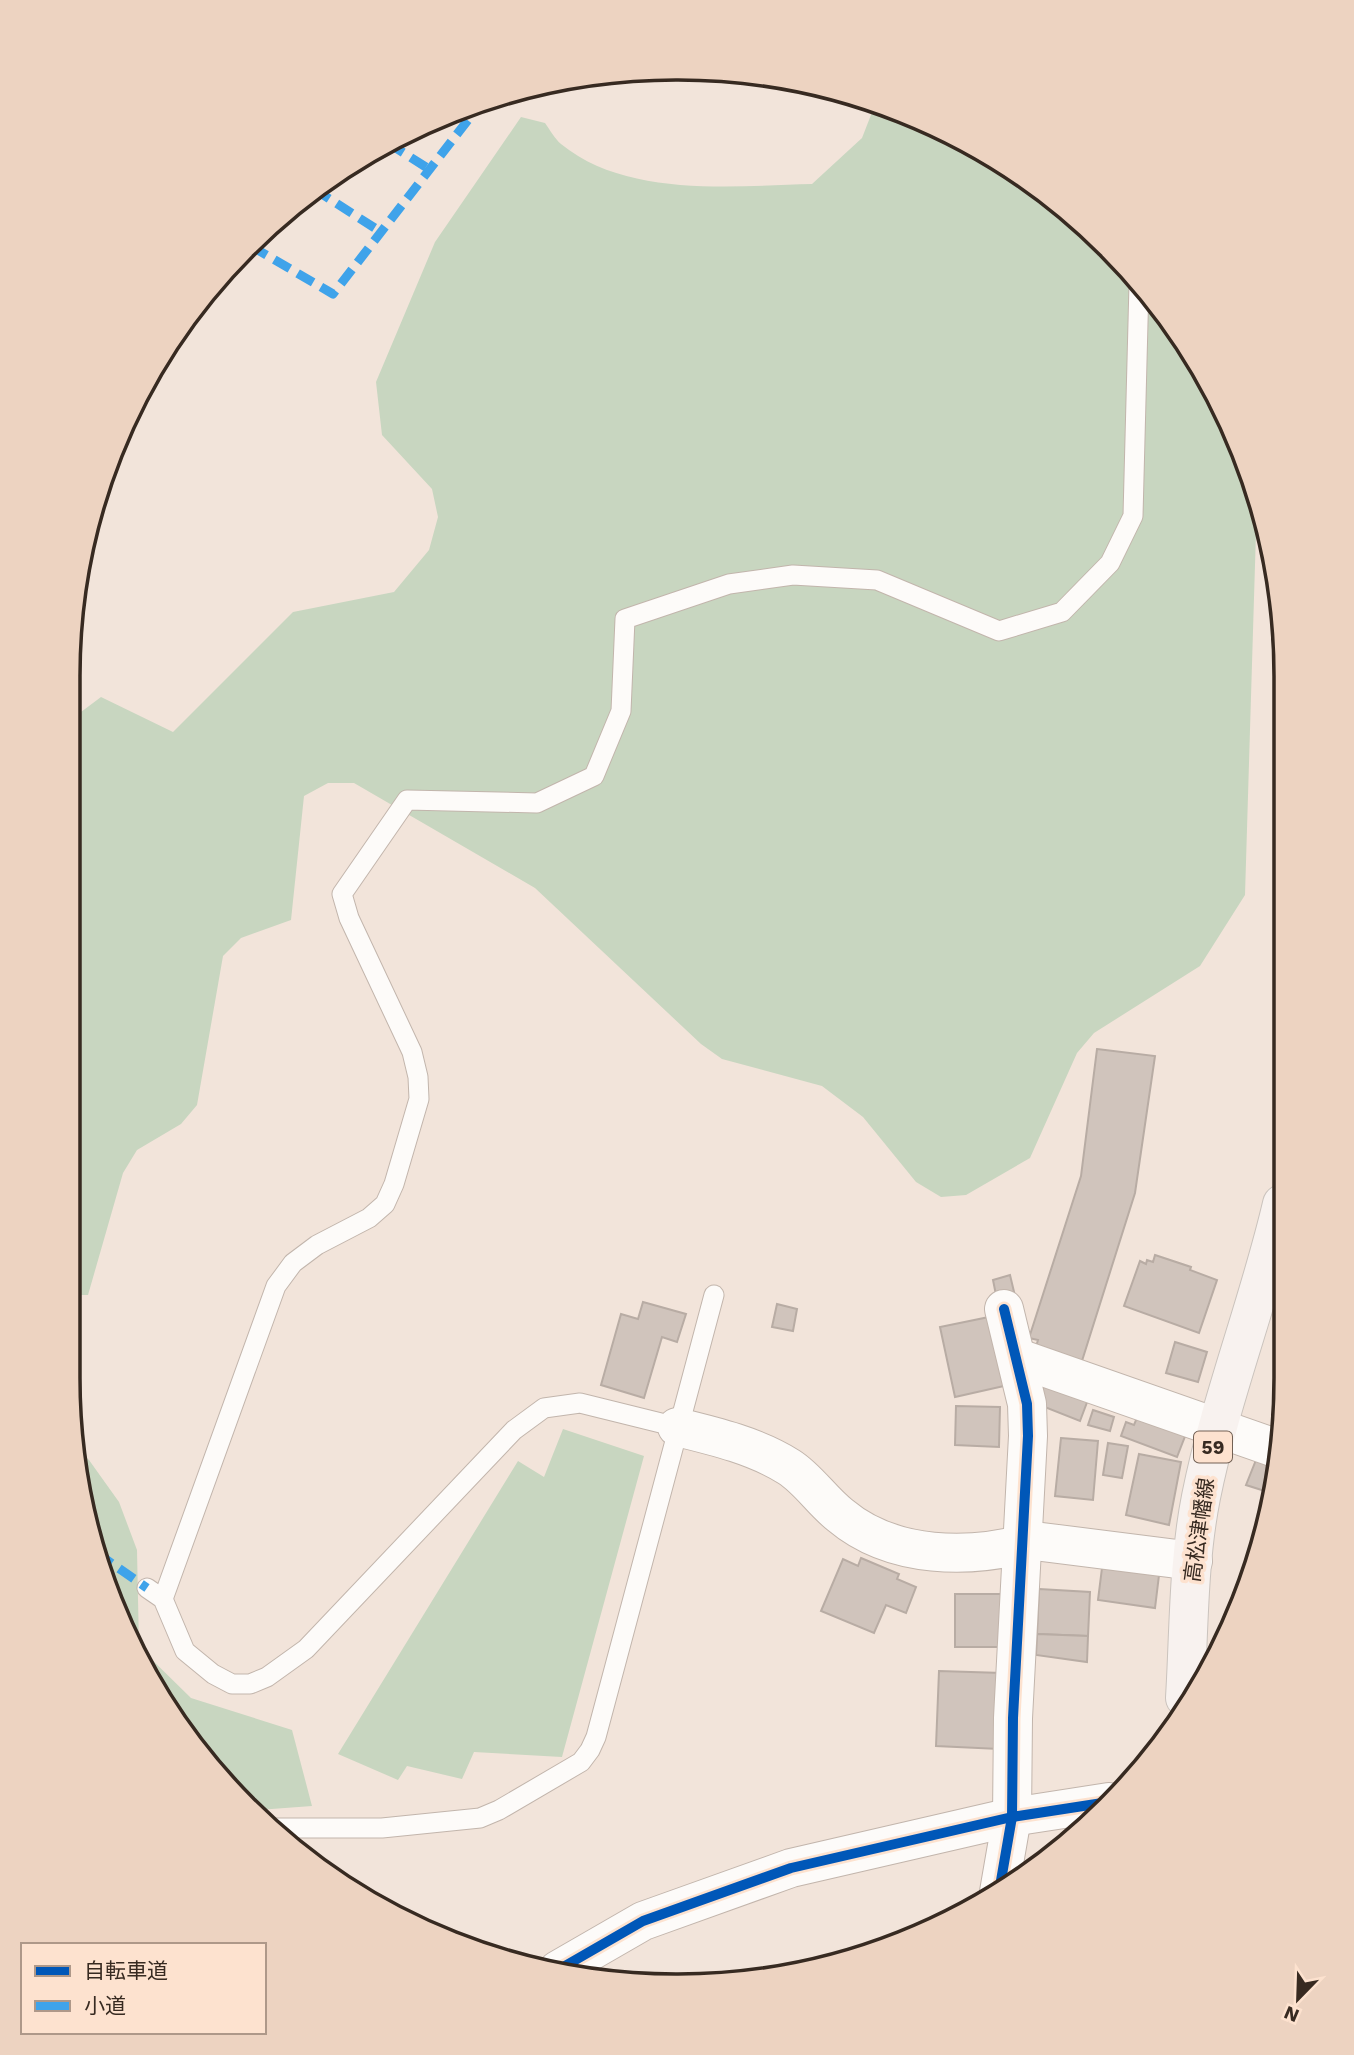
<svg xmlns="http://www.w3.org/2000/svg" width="1354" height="2055" font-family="'Work Sans','Noto Sans JP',sans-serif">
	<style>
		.green { fill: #c8d6c0 }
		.building { fill: #d0c4bc; stroke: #b8aca4; stroke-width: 2 }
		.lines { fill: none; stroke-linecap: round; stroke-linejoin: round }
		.service-casing { stroke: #c2b5ac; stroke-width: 21 }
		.minor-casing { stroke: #c2b5ac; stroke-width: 40 }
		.tertiary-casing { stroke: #c2b5ac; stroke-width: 40 }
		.primary-casing { stroke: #cac3bd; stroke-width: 40 }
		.service { stroke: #fdfbf9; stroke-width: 19 }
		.minor { stroke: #fdfbf9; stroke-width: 38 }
		.tertiary { stroke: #fdfbf9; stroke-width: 38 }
		.primary { stroke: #f8f2ef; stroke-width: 38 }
		.quiet { stroke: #3fa3ea; stroke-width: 9; stroke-dasharray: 18 9; stroke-linecap: butt }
		.cycleway-casing { stroke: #fde2cf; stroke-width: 15 }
		.cycleway { stroke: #0057b8; stroke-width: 10 }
		.labels { text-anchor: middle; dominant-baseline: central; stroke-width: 7; stroke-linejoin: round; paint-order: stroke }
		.shield { fill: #fde2cf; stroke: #726155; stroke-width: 2 }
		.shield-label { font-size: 19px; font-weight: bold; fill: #372a21 }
		.street-label { font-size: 21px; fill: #372a21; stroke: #fde2cf }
		.rim { fill: none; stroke: #372a21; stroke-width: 3.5 }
	</style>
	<rect width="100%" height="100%" fill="#f2e4da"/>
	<g class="green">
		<path d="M876,102L981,150L1078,219L1160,306L1223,407L1257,499L1245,895L1200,966L1094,1033L1077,1053L1030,1158L966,1195L941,1197L916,1182L863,1117L822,1086L722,1059L701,1044L535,888L354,783H328L304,796L291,920L241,938L223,956L197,1105L181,1124L137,1150L123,1173L88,1295H69L73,718L101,697L173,732L293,612L394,592L429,550L438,517L432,489L382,435L376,382L435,242L521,117L545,123C550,130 555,139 561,144C627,198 733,186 812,184L862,138Z"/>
		<polygon points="563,1429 644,1456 562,1757 474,1752 462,1779 407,1766 398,1780 338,1754 518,1461 544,1477"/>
		<polygon points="81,1453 89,1460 119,1502 137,1550 139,1647 191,1698 292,1730 312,1806 258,1810 171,1717 100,1573"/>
	</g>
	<g class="building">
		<polygon points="1097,1049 1155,1056 1135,1193 1081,1364 1035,1350 1038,1340 1029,1338 1081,1176"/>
		<polygon points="1155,1255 1191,1267 1190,1270 1217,1280 1199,1333 1124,1306 1140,1261 1146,1264 1147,1260 1153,1262"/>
		<polygon points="1010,1275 1015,1296 997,1300 993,1280"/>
		<polygon points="643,1302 686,1314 677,1342 662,1337 644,1398 601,1385 621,1314 638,1319"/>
		<polygon points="777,1304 797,1309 793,1331 772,1327"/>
		<polygon points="989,1317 1004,1386 955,1397 940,1327"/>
		<polygon points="1175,1342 1207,1352 1198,1382 1166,1373"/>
		<polygon points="1047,1377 1092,1389 1080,1421 1037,1404"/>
		<polygon points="956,1406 1000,1407 999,1447 955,1445"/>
		<polygon points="1141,1408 1189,1426 1177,1457 1121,1436 1126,1422 1134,1425"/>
		<polygon points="1093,1410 1114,1417 1110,1431 1088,1425"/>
		<polygon points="1061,1438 1098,1441 1093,1500 1055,1496"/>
		<polygon points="1108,1443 1128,1446 1122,1478 1103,1475"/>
		<polygon points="1139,1454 1181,1462 1169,1525 1126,1515"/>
		<polygon points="1256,1460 1278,1468 1271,1493 1246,1485"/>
		<polygon points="861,1558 899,1574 897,1579 916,1587 906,1613 886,1605 874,1633 821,1611 843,1559 858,1566"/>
		<polygon points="1102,1568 1159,1575 1155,1608 1098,1600"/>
		<polygon points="1039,1589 1090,1592 1088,1636 1037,1634"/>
		<rect x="955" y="1594" width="47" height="53"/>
		<polygon points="1037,1634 1088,1636 1087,1662 1036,1655"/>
		<polygon points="939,1671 1002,1673 999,1749 936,1746"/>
	</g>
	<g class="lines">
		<defs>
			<g id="service">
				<polyline points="147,1588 163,1599 185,1651 213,1674 232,1684 250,1684 267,1677 306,1649 514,1430 544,1408 580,1403 677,1427"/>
				<polyline points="163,1599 276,1286 293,1263 317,1245 369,1218 385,1204 394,1184 419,1099 418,1077 412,1052 349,918 342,894 407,800 537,803 594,776 621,711 625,619 729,584 793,575 877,580 999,631 1062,612 1110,563 1133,516 1139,284"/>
				<polyline points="275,1828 382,1828 480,1818 499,1810 581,1762 590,1750 596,1737 714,1295"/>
			</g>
			<g id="minor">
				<polyline points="1018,1358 1281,1450"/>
				<path d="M677,1427C714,1436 756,1446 789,1467C808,1479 822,1501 840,1515C892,1559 971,1560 1034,1541L1193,1561"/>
				<polyline points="999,1892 1012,1817 1013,1718 1028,1436 1027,1404 1004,1309"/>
			</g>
			<polyline id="tertiary" points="558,1970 643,1921 791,1868 1012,1817 1109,1802"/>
			<path id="primary" d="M1185,1698C1189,1632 1188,1562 1201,1497C1221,1397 1259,1303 1282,1204"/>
		</defs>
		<use href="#service" class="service-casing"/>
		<use href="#minor" class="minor-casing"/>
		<use href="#tertiary" class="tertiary-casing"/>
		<use href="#primary" class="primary-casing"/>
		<use href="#service" class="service"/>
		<use href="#minor" class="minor"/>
		<use href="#tertiary" class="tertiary"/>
		<use href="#primary" class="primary"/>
		<g class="quiet">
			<polyline points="723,72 731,78 749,73"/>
			<polyline points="388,143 429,169"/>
			<polyline points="314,189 381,232"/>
			<polyline points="251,246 333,294 478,107 522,89"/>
			<polyline points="97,1553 147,1588"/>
		</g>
		<defs>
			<g id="cycleway">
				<polyline points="999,1892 1012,1817 1013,1718 1028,1436 1027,1404 1004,1309"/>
				<polyline points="558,1970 643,1921 791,1868 1012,1817 1109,1802"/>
			</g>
		</defs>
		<use href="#cycleway" class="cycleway-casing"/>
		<use href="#cycleway" class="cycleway"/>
	</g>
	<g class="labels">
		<rect class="shield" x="1194" y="1431.5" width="38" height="31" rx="5"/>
		<g class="shield-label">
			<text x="1213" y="1447">59</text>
		</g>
		<g class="street-label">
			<text transform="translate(1199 1530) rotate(-82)">高松津幡線</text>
		</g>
	</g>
	<path d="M0 0H1354V2055H0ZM676 80H678A596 596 0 0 1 1274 676V1378A596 596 0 0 1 678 1974H676A596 596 0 0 1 80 1378V676A596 596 0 0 1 676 80Z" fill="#edd3c1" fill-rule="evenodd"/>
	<path class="rim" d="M676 80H678A596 596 0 0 1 1274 676V1378A596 596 0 0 1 678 1974H676A596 596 0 0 1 80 1378V676A596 596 0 0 1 676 80Z"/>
	<rect x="21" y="1943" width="245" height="91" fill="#fde2cf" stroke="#ae9889" stroke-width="2"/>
	<rect x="35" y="1966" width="35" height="10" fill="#0057b8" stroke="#ae9889" stroke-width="2"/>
	<text x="84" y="1978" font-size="21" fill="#372a21">自転車道</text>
	<rect x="35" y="2001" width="35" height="10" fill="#3fa3ea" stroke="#ae9889" stroke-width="2"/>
	<text x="84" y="2013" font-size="21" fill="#372a21">小道</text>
	<g transform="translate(1298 1999) rotate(203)" stroke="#fde2cf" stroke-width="5" paint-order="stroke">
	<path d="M0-5L12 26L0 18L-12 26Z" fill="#372a21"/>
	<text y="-10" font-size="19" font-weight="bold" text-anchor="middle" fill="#372a21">N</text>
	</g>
</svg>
